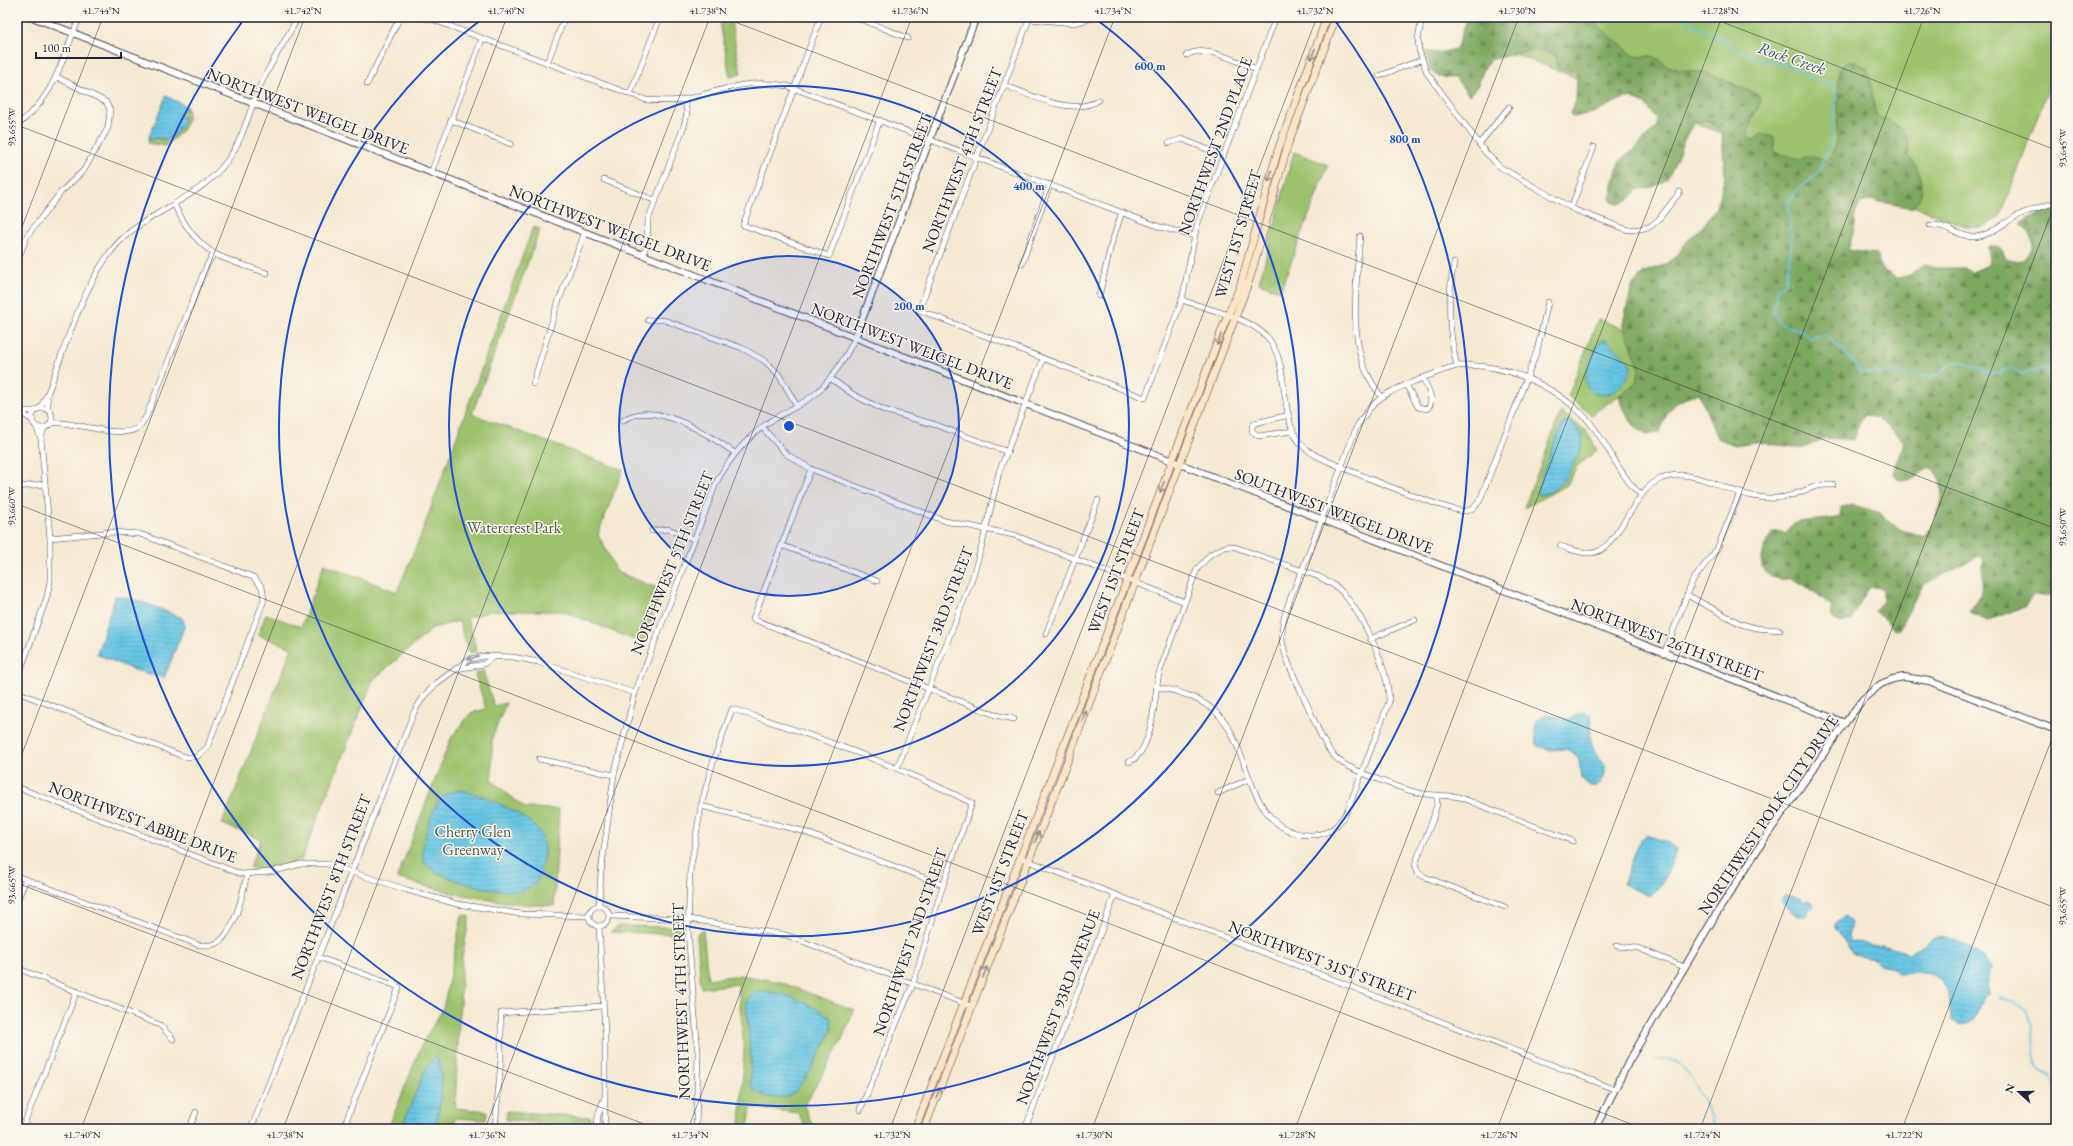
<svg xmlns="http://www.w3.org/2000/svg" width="2073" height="1146" font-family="'EB Garamond',serif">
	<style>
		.green { fill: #9dc26d; stroke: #607254 }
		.forest { fill: url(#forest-firs); stroke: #50654e }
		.wetland { fill: url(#wetland-marsh); stroke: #607254 }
		.water { fill: url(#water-rules); stroke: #447490 }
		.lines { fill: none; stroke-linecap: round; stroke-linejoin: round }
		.stream { stroke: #66c6e4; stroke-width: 1.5 }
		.minor-casing { stroke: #424052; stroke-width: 6 }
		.tertiary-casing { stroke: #424052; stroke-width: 8 }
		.secondary-casing { stroke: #424052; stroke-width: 8 }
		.minor { stroke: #fff; stroke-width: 5 }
		.tertiary { stroke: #fff; stroke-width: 6 }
		.secondary { stroke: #fde5c5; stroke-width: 7 }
		.oneway { stroke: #9a8d87 }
		.oneway2 { stroke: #9c9ca7 }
		.ticks { fill: none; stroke: #22223b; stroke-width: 1; stroke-opacity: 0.45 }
		.ring { fill: none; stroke: #1d4ed8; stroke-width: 2 }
		.labels { text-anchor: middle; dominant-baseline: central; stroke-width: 3; stroke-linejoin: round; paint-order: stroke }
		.street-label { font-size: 16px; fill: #22223b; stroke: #fbf7ec }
		.park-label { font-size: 16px; fill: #4d5a4c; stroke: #fbf7ec }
		.water-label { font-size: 17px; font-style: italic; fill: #3a5b76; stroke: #fbf7ec }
		.centre { fill: #1d4ed8; stroke: #fbf7ec; stroke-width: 2 }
		.ring-label { font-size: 12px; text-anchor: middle; font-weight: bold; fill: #1d4ed8; stroke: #fbf7ec; stroke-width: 3; stroke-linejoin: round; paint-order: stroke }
		.neatline { fill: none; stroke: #22223b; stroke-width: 1.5 }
		.ticks-label { font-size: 10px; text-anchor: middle; fill: #22223b }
	</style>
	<defs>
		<pattern id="forest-firs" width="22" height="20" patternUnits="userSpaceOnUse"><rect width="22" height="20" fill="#7ea860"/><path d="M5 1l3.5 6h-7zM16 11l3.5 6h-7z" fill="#678850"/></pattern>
		<pattern id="wetland-marsh" width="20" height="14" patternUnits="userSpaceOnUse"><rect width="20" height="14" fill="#9dc26d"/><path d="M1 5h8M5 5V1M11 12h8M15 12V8" fill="none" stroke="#87a65f"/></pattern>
		<pattern id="water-rules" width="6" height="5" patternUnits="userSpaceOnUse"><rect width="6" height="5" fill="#66c6e4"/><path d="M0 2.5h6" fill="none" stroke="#58aac4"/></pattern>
	</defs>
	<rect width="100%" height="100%" fill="#fbf7ec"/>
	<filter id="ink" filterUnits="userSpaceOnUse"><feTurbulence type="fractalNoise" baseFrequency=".025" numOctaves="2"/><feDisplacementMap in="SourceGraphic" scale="8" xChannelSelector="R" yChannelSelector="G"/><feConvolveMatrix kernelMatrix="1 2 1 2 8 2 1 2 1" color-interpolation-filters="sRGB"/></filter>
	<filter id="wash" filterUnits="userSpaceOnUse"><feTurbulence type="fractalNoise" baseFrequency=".012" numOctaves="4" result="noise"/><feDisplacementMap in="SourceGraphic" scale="16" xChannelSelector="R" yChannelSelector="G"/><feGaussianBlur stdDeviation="0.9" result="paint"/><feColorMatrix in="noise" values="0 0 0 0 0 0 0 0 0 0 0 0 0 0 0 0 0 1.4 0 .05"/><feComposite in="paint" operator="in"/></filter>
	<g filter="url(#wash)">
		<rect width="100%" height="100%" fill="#f5e9d2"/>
		<g class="green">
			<polygon points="719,17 730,17 741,74 730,77"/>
			<path d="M1523,17H2056V67L2001,215C1989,226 1985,228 1968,227L1509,52Z"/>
			<polygon points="1294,152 1328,165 1280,291 1259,283"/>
			<polygon points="533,227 540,229 472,414 623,470 598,534 617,572 662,590 642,643 563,611 491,611 467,618 477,651 469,653 459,621 433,628 373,680 301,860 272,870 254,871 250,867 261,839 222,824 292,648 258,635 266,614 301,627 324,564 397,592 421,535"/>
			<polygon points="1598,319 1646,338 1641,380 1591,415 1568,396"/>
			<polygon points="1561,412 1586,431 1597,450 1577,466 1567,485 1524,508"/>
			<path d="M483,671L494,706L506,703L492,738V781L525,808L559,809L554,906C500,904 449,894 397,878L451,738L471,713L486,709L475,674Z"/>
			<polygon points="462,915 470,916 462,957 455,1108 487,1111 486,1120 455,1118 454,1129 388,1129 423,1042 443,1009"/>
			<polygon points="619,926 676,927 680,929 681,934 610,932"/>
			<polygon points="703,930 708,979 741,975 780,982 854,1010 840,1044 804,1106 814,1129 806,1129 798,1113 751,1107 748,1129 740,1129 744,1048 738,984 701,988 697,937 698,932"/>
			<polygon points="507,1111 591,1117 590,1127 506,1120"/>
			<polygon points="614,1122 688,1129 613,1129"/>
		</g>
		<path class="forest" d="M1468,17H1589L1612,38L1632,54L1640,57L1651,56L1660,60L1665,65L1679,70L1707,73L1757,94L1761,101L1749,126L1748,138L1754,140L1761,134L1774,137L1775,152L1799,159L1810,156L1827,161L1831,156L1837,138L1839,71L1845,63L1856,61L1867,68C1873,84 1871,100 1877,117C1898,125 1911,129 1908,155C1922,172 1929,192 1912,208L1871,200L1860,203L1855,214V226L1848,250L1877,254L1881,269L1897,278L1910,275L1921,266L1925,265L1935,268H1964L1972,272L1988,265L1990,260L1988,247L1989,246C2000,246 2002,247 2005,258C2022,269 2047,244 2022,226V223L2041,212L2056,208V596H2033L2024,607L1986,621L1969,612L1980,596L1983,579V559L1978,556L1923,585L1899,629L1894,630L1886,620L1874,611L1883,601V589L1871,586L1869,587L1851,620L1840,623L1832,618L1831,606C1820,596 1809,587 1795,580C1790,577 1786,580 1780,579C1751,575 1763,550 1772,533L1777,531L1785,533C1788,531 1791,526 1794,524C1802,519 1828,521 1840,517L1841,507L1853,505L1881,513L1886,519L1902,530L1925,537C1936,517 1954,483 1929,467C1916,476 1915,483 1897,479L1893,472L1904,442C1891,430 1882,418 1865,415L1859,423L1854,440L1825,438L1802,448L1754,442L1735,445L1717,438L1699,393C1674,403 1669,404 1660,432L1647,435C1632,428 1624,411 1619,396L1636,382L1640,369L1623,323L1632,286L1644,272L1664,265L1677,256L1688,240L1703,226L1715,209L1721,191L1725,176L1722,135L1714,125L1707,120L1694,123C1689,130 1685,138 1682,145C1672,170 1669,189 1638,189L1628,201L1618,204L1612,202L1610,198L1619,162L1635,149L1657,126V118L1644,103L1631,97L1620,100L1593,113L1573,117L1570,114L1576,101L1577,72L1562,70L1557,67L1556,57L1544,51L1531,50L1490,60C1479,71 1483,86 1469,95L1455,78L1439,77L1430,69L1426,51L1438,53L1456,49Z"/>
		<path class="wetland" d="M186,106C194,123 177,137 165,146L148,143L151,132L149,139L160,138L161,140L174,135L176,130L181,127L183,118L179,113L186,109Z"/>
		<g class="water">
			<polygon points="166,96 186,106 186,109 179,113 179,116 184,119 184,122 175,134 167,140 156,138 151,140 149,137"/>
			<path d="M1603,340H1607L1629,362L1631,367C1628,384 1605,405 1589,390C1587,386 1585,382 1585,378C1586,370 1596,344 1603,340Z"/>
			<path d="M1565,422H1570C1574,425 1580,431 1582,436C1586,447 1566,479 1558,486C1553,491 1545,495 1538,495L1537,492L1538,486L1562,425Z"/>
			<path d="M115,596C131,597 167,611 182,618L185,625L164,678L131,669L97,654Z"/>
			<path d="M1585,712L1591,716C1592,725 1589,735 1592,744C1597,760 1615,766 1598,786H1590L1581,778L1579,760L1574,753L1565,749L1551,750L1538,746C1533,736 1532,714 1550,715C1557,716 1563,721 1571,718C1576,716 1578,712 1585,712Z"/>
			<path d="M458,790C478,792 533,816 541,835C548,850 541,870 536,884C531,887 525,890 519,891C500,894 433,878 424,862C418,851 433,806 441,798C446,793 452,792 458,790Z"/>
			<path d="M1647,835L1671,844L1676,851C1672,863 1660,891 1649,896L1623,884L1640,840Z"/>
			<path d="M1785,895L1801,899L1804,902L1808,900L1813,902L1814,905L1808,911V915C1798,920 1785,908 1781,900Z"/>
			<path d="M1845,916L1851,923L1848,936L1851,942L1857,941L1871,946L1883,945L1908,953L1925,945L1933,937C1949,932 1984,954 1991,968L1987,986L1988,994L1984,995L1973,1020L1962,1025L1951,1022L1949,992L1941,980L1931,974L1916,972L1898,973L1891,967L1882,966L1874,959L1854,955L1835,928V924Z"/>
			<path d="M762,991C786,992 812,1005 831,1018L832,1030L809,1073L794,1093L785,1097H768L754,1090L750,1083L751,1063L746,1000L752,994Z"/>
			<path d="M435,1056C448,1071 438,1110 436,1129H401L425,1070Z"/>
		</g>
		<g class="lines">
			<g class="stream">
				<path d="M1684,17L1695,26L1722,38L1732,48L1752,55L1755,59L1782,64L1812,78L1833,84L1836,96L1831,137L1819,173L1797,190L1787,204L1791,219L1789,224L1792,243L1785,284L1778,287L1773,310L1780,324L1801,330L1810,338L1825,335L1850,358L1860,372C1872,375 1883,372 1895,373C1912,374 1920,379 1939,375C1962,345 1974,376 1998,373C2002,372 2007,369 2010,368L2022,374L2045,369L2056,379"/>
				<polyline points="1999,998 2013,1001 2026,1011 2033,1025 2036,1061 2041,1071 2049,1075 2056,1089"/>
				<polyline points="1656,1058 1672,1060 1682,1066 1692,1078 1712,1118 1713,1129"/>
			</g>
		</g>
	</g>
	<g filter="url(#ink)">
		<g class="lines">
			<defs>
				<g id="minor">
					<path d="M419,17L431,19L646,100C659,101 673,102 686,99C724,90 747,78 788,86L1160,227L1194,236"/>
					<polyline points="821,17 743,225 829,256 880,120"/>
					<polyline points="855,17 908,38"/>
					<polyline points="1096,17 1074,23 1029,19 919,310 1145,398 1182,300 1197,225 1276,17"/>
					<polyline points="1422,17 1418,39 1419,50 1427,73 1485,152 1500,167 1575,210 1628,230 1640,229 1651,226 1658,220 1680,192"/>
					<path d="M1187,55C1206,44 1237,62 1257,69"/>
					<polyline points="547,63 565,17"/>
					<polyline points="1379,76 1421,60"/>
					<polyline points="367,84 400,17"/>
					<path d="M1004,85C1030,95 1073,117 1099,100"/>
					<polyline points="630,94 660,17"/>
					<polyline points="451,120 511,144"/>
					<path d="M17,125C22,122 26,117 31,113C59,85 64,51 80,17"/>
					<polyline points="1169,143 1182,139 1224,156"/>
					<polyline points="1479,144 1509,107"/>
					<polyline points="431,173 482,39"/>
					<polyline points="604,180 656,201"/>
					<path d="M174,204C183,223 197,243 215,254C230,262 250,267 267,273"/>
					<polyline points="1571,208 1594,147"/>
					<path d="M1930,225C1947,224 1959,237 1974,237C1989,236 2003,224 2015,217C2028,210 2043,207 2056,202"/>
					<path d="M1360,236C1357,277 1348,338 1368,375C1371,382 1376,389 1381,396"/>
					<polyline points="643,255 647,244 648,220 684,126 687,113 684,99"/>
					<polyline points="17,262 27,236 61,192 84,170 108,128 110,110 106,102 57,77"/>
					<path d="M1454,263C1447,299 1448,331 1457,366"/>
					<polyline points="1022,264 1050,184"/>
					<polyline points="1099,296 1111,245 1122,212"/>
					<path d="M1182,300C1207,309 1249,317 1267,337C1291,364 1278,415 1300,443C1305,448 1311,453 1317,456C1335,465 1453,514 1466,511C1473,510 1476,506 1480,500L1537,351L1548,302"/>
					<polyline points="648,320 664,320 742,348 765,361 779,375 797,406"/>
					<polyline points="830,378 854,395 884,410 936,425 1008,452"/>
					<polyline points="533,384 556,308 585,232"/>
					<path d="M1406,384L1418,407L1427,409C1436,401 1427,387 1423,378"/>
					<path d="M47,395C66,346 88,264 130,232C162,207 202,195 227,161C244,138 249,111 260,86C271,62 286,40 298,17"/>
					<circle cx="42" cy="418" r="10"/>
					<polyline points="40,408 47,395 48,410"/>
					<polyline points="1289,415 1255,423 1252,426 1252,431 1258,436 1293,431"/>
					<polyline points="32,420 19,411 35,411"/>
					<path d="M622,421C653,398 708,434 735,453"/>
					<path d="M51,423C74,420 122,441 139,427C142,424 144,419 146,417L206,267L214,253"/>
					<polyline points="36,426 41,439 44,428"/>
					<polyline points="762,427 786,454 811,469 945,521 1014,535 1185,602"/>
					<polyline points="811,469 753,619 995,715 1014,719"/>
					<polyline points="17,487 45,484"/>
					<polyline points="652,531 668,529 694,539"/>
					<polyline points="781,545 877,581"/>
					<path d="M1560,546C1570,549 1581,554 1592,553C1615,552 1633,495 1655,482C1688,462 1720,491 1753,496C1766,499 1780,499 1792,495C1809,490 1815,484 1833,485"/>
					<polyline points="1687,595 1741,624 1756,628 1780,630"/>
					<polyline points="1046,634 1098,500"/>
					<polyline points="1370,639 1415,620"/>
					<polyline points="1664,654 1693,580 1717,549 1740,493"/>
					<polyline points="457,669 484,664 493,657"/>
					<polyline points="17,680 47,597 50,581 50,538 41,439"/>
					<polyline points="17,692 185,757 196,757 207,748 264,600 262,587 253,577 140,534 112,532 50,538"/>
					<polyline points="539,759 614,775"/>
					<path d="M1129,762C1154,751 1154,697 1159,673L1197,569L1211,554L1225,547L1232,546L1317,576C1327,581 1336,585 1343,593C1364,617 1389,669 1389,702L1348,809C1339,826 1329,836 1309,835C1250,832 1251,759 1225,722C1209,701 1181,691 1156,687"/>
					<polyline points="897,768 971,582 982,545 999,472 1043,359"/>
					<polyline points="17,787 241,874 271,872 301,864 327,864 407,890 457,904 521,914 588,916"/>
					<polyline points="1218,793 1249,779"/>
					<polyline points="1437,795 1437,804 1433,819 1415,864 1418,873 1425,877 1505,907"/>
					<polyline points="701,806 802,831 943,885"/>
					<path d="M1573,841L1459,797C1447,795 1437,796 1426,794C1410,793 1354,771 1341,762C1325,751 1318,728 1310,711C1302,692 1282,656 1282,637C1281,613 1296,587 1304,565C1322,519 1339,472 1357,426C1378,393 1389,392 1423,378C1434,374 1446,368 1458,366C1502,362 1552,384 1584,416C1607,439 1616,472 1640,494"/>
					<polyline points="1021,858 1614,1089"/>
					<path d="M17,876L199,945C204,945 210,946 215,944C234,936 243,893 247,874"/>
					<polyline points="17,901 26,879"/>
					<circle cx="599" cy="916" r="10"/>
					<path d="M599,906L601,872L614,775L635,693L717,481C731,456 748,436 772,420C787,411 805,403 819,391C834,376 846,357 855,338"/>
					<polyline points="610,916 689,919 786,935 971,1006"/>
					<polyline points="599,926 605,1033 605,1129"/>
					<polyline points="1617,946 1638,948 1684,967"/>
					<polyline points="318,957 399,987 343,1129"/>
					<polyline points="17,968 160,1025 173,1039"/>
					<polyline points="22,1129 77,991"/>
					<polyline points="189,1129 196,1112"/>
					<polyline points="251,1129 414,712 424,696 437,683 468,660 483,656 513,657 538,662 635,693"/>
					<polyline points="495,1129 501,1060 501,1013 603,1006"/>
					<polyline points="597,1129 598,1115 604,1099"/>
					<path d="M696,1129L698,1053L688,931L690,872L701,806L713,762L732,709C814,735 895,764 972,803L943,885L913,984L860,1110"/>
					<polyline points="1025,1129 1115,895"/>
				</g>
				<g id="tertiary">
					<polyline points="32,17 1845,723"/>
					<polyline points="855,338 976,17"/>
					<polyline points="1595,1129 1629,1061 1715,916 1765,838 1845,723 1863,699 1881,684 1893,679 1904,677 1929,681 2056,730"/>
				</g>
				<g id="secondary">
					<polyline points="915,1129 1068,735 1225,322 1240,287 1278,150 1327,17"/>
					<polyline points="924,1129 1064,770 1235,318 1250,278 1288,144 1336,17"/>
				</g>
			</defs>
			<use href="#minor" class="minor-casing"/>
			<use href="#tertiary" class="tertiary-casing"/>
			<use href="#secondary" class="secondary-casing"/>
			<use href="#minor" class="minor"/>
			<use href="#tertiary" class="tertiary"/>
			<use href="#secondary" class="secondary"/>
		</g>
		<defs><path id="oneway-shaft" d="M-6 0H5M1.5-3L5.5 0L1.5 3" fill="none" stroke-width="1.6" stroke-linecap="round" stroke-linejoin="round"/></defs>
		<g class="oneway">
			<use href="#oneway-shaft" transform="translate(1313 54) rotate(110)"/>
			<use href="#oneway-shaft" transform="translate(1270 176) rotate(105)"/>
			<use href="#oneway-shaft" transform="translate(1219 340) rotate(110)"/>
			<use href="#oneway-shaft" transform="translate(1162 487) rotate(111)"/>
			<use href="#oneway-shaft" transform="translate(1084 716) rotate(-69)"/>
			<use href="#oneway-shaft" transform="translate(1037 837) rotate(-70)"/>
			<use href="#oneway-shaft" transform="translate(985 972) rotate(-69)"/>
			<use href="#oneway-shaft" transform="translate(938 1093) rotate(-69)"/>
		</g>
		<use class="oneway2" href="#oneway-shaft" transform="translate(473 658) rotate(161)"/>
	</g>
	<path class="ticks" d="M722,17L2056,529M1709,17L2056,150M17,125L2056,908M17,240L103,17M17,504L1644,1129M17,767L305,17M17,883L657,1129M81,1129L507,17M283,1129L710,17M485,1129L912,17M688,1129L1115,17M890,1129L1317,17M1092,1129L1519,17M1295,1129L1722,17M1497,1129L1924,17M1700,1129L2056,201M1902,1129L2056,728"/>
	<circle cx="789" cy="426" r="170" fill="#1d4ed8" fill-opacity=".12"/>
	<g class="ring">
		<circle cx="789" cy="426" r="170"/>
		<circle cx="789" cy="426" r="340"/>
		<path d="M1096 19A510 510 0 1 1 482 19"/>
		<path d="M1336 22A680 680 0 1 1 242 22"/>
	</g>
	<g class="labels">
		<g class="street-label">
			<text transform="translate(308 111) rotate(21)">NORTHWEST WEIGEL DRIVE</text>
			<text transform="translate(1215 146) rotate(-70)">NORTHWEST 2ND PLACE</text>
			<text transform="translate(962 160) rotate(-69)">NORTHWEST 4TH STREET</text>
			<text transform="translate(892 206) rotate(-69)">NORTHWEST 5TH STREET</text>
			<text transform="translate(610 228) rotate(21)">NORTHWEST WEIGEL DRIVE</text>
			<text transform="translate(1238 234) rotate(-74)">WEST 1ST STREET</text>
			<text transform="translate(912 346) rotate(21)">NORTHWEST WEIGEL DRIVE</text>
			<text transform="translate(1334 511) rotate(21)">SOUTHWEST WEIGEL DRIVE</text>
			<text transform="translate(672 563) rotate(-68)">NORTHWEST 5TH STREET</text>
			<text transform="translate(1116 571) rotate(-69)">WEST 1ST STREET</text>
			<text transform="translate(933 639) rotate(-69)">NORTHWEST 3RD STREET</text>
			<text transform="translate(1667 640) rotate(21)">NORTHWEST 26TH STREET</text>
			<text transform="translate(1768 815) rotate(-56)">NORTHWEST POLK CITY DRIVE</text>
			<text transform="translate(143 822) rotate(21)">NORTHWEST ABBIE DRIVE</text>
			<text transform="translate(1000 873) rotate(-69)">WEST 1ST STREET</text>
			<text transform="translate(331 887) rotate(-69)">NORTHWEST 8TH STREET</text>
			<text transform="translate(910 942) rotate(-71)">NORTHWEST 2ND STREET</text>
			<text transform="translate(1322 961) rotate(21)">NORTHWEST 31ST STREET</text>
			<text transform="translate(681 1001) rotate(-92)">NORTHWEST 4TH STREET</text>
			<text transform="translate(1058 1007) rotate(-69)">NORTHWEST 93RD AVENUE</text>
		</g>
		<g class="park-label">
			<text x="514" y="527">Watercrest Park</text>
			<text x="473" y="831">Cherry Glen<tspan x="473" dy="18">Greenway</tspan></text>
		</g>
		<g class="water-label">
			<text transform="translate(1792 58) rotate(19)">Rock Creek</text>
		</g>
	</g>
	<circle cx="789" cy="426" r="6" class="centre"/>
	<g class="ring-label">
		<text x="1150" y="70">600 m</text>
		<text x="1405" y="143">800 m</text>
		<text x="1029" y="190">400 m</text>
		<text x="909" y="310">200 m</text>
	</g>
	<rect width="2073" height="1146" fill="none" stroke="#fbf7ec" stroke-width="44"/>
	<g transform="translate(2019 1092) rotate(291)" stroke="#fbf7ec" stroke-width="3" paint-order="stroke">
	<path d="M0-3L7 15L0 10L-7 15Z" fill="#22223b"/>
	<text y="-6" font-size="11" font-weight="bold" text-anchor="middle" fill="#22223b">N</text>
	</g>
	<path d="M36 52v6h85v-6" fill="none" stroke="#22223b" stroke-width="2"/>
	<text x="42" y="52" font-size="12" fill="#22223b" stroke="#fbf7ec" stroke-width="3" paint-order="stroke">100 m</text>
	<rect x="22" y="22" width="2029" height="1102" class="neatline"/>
	<g class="ticks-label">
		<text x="101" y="14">41.744°N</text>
		<text x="303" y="14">41.742°N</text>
		<text x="506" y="14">41.740°N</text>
		<text x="708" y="14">41.738°N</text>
		<text x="910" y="14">41.736°N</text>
		<text x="1113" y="14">41.734°N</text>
		<text x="1315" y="14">41.732°N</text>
		<text x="1517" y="14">41.730°N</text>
		<text x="1720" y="14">41.728°N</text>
		<text x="1922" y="14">41.726°N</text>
		<text transform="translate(11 127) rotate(-90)" y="4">93.655°W</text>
		<text transform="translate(2062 148) rotate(-90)" y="4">93.645°W</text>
		<text transform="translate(11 506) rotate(-90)" y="4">93.660°W</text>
		<text transform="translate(2062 527) rotate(-90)" y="4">93.650°W</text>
		<text transform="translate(11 885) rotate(-90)" y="4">93.665°W</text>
		<text transform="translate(2062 906) rotate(-90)" y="4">93.655°W</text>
		<text x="82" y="1138">41.740°N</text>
		<text x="285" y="1138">41.738°N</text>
		<text x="487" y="1138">41.736°N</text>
		<text x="690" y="1138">41.734°N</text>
		<text x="892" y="1138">41.732°N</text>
		<text x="1094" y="1138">41.730°N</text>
		<text x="1297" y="1138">41.728°N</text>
		<text x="1499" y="1138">41.726°N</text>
		<text x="1702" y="1138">41.724°N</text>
		<text x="1904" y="1138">41.722°N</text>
	</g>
</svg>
